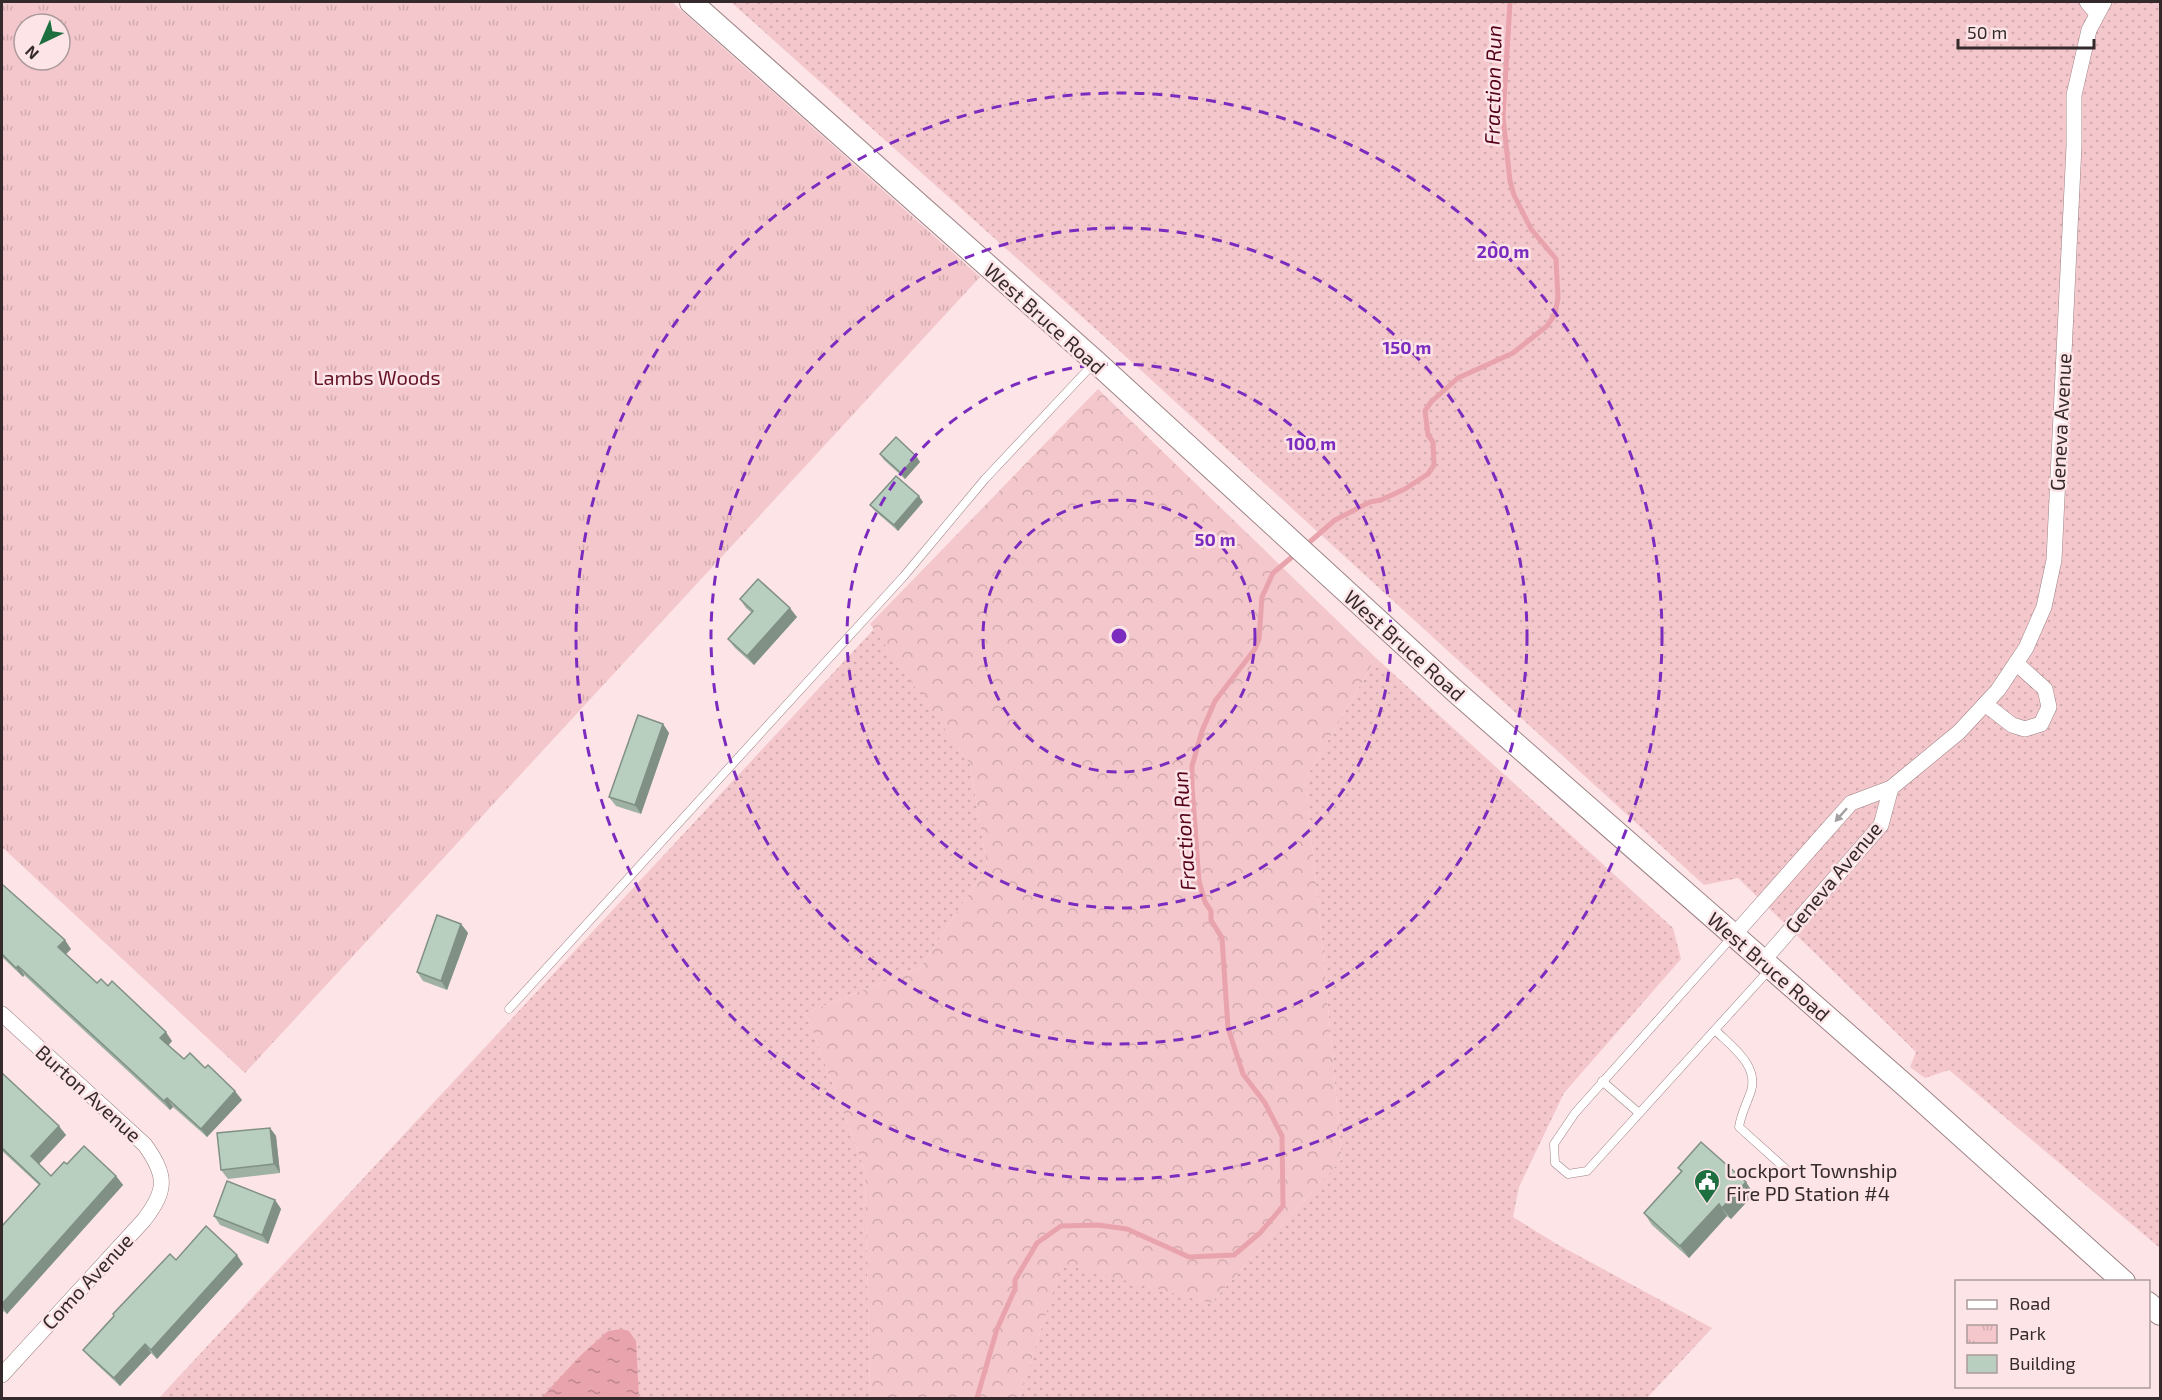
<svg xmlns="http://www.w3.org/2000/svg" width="2162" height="1400" font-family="'Exo 2',sans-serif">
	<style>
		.grass { fill: url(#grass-dots) }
		.forest { fill: url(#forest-crowns) }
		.park { fill: url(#park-tufts); fill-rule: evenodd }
		.water { fill: url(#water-ripples) }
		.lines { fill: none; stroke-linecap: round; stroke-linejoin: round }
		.stream { stroke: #e9a3ac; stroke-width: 5 }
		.lane-casing { stroke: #9d8285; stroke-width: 9 }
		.street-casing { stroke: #9d8285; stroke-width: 16 }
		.secondary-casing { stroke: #9d8285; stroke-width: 24 }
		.lane { stroke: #fff; stroke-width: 8 }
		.street { stroke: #fff; stroke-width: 15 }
		.secondary { stroke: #fff; stroke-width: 22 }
		.wall { fill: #9eb1a3 }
		.shaded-wall { fill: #819085 }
		.building { fill: #b8cebe; stroke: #819085; stroke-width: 1.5 }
		.oneway { fill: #a49fa0 }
		.ring { fill: none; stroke: #7b2cbf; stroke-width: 3; stroke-dasharray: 10 8 }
		.labels { text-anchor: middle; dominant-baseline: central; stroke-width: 5; stroke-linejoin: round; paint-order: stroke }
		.street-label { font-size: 20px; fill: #352a2b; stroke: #fce4e7 }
		.park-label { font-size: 20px; fill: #651429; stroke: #fce4e7 }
		.poi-label { font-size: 20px; fill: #352a2b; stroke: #fce4e7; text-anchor: start }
		.water-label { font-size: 21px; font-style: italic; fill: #56021d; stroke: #fce4e7 }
		.centre { fill: #7b2cbf; stroke: #fce4e7; stroke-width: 3 }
		.ring-label { font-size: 18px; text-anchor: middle; font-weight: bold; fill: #7b2cbf; stroke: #fce4e7; stroke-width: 5; stroke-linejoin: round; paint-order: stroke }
	</style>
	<defs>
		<pattern id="grass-dots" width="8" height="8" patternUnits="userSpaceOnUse" patternTransform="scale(1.5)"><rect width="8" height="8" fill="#f4c7cc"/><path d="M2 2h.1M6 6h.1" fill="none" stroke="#d2abaf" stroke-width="1.8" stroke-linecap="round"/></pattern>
		<pattern id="forest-crowns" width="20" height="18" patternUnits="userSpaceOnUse" patternTransform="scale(1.5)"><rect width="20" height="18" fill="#f4c7cc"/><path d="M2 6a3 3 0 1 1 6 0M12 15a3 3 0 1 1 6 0" fill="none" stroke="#d2abaf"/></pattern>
		<pattern id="park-tufts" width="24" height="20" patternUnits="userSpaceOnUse" patternTransform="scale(1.5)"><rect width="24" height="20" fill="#f4c7cc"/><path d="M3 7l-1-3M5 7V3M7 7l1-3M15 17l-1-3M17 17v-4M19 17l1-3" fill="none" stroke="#d2abaf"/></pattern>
		<pattern id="water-ripples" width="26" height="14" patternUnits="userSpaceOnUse" patternTransform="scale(1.5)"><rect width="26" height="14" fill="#e9a3ac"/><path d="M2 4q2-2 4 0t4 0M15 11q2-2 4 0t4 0" fill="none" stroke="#be858c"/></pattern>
	</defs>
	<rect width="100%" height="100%" fill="#fce4e7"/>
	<g class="grass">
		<polygon points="731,2 2160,2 2160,1248 1949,1070 1925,1078 1910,1067 1916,1052 1738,878 1704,885 1099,332"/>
		<polygon points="874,629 970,764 987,866 921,967 806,1013 865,1171 870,1398 159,1398"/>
		<polygon points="1376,658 1673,928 1681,959 1564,1093 1519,1187 1513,1217 1555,1243 1712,1328 1647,1398 1019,1398 1062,1263 1211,1303 1342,1159 1321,931 1305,780"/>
	</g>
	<polygon class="forest" points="1098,389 1376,658 1305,780 1321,931 1342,1159 1211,1303 1062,1264 1019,1398 870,1398 865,1171 806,1013 921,967 987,866 970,764 870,624"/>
	<path class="park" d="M2,2H672L980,277L245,1073L2,847ZM24,24H60V60H24Z"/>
	<polygon class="water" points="622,1329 629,1331 636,1341 639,1398 541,1398 581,1355 608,1331"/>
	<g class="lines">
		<g class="stream">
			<polyline points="1305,546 1335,520 1370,502 1381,500 1405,489 1428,474 1434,465 1433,442 1428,435 1425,411 1431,402 1458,378 1513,353 1547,326 1555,314 1558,298 1556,259 1531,229 1514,195 1510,181 1503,117 1510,2"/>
			<polyline points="977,1398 997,1329 1015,1289 1015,1280 1037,1243 1061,1226 1098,1225 1127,1229 1189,1257 1234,1255 1260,1233 1283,1206 1282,1136 1265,1103 1243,1074 1228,1028 1222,938 1211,920 1211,911 1205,902 1199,881 1192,787 1192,766 1202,731 1215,701 1255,649 1259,639 1262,597 1273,573 1298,552"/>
		</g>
		<defs>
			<g id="lane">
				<polyline points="1733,936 1575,1113 1554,1144 1555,1163 1568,1174 1587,1171 1770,969"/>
				<polyline points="509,1009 904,576 985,479 1094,363"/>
				<path d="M1715,1030C1731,1046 1759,1065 1751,1091C1747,1103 1741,1114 1739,1127L1789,1172"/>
				<polyline points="1602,1081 1639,1113"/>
			</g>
			<g id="street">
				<polyline points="2087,2 2097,14"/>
				<polyline points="1985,704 2012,725 2025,729 2041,724 2049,707 2045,689 2016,663"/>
				<polyline points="1734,935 1851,803 1891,788 1959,732 1998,690 2026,648 2044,607 2054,560 2074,146 2074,95 2089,30 2104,2"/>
				<polyline points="1763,961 1881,825 1891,788"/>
				<path d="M2,1014L145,1145C167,1176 167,1190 144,1220L2,1375"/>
			</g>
			<g id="secondary">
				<polyline points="691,2 1096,362 1455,691 1907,1087 2124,1282"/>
				<polyline points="2148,1303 2160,1314"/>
			</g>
		</defs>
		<use href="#lane" class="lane-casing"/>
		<use href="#street" class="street-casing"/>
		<use href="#secondary" class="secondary-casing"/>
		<use href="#lane" class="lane"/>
		<use href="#street" class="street"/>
		<use href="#secondary" class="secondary"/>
	</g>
	<g class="wall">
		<polygon points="880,454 916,456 920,462 905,479 884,460"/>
		<polygon points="923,502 898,531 875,511 870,505"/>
		<polygon points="740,599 797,617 754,665 735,648 728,639 752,613 746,608"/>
		<polygon points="663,724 669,733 641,814 616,806 609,797"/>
		<polygon points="2,886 71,949 66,954 97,983 172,1041 168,1045 184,1059 242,1100 207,1137 173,1107 170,1110 24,975 23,977 2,957"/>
		<polygon points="461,924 468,933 447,990 423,981 417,972"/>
		<polygon points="2,1073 66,1135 39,1164 51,1176 67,1164 116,1176 123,1185 7,1314 4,1311 2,1314 2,1226 39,1185 2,1151"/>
		<polygon points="270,1128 276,1136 280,1173 228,1179 221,1170"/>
		<polygon points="1678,1168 1754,1194 1731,1219 1727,1216 1689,1258 1652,1225 1644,1213 1681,1172"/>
		<polygon points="275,1200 281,1209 268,1244 220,1225 214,1216"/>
		<polygon points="176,1260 243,1264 157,1359 151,1353 120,1386 90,1358 83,1350"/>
	</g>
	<g class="shaded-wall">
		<polygon points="916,456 920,462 905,479 901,473"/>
		<polygon points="919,496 923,502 898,531 894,525"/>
		<polygon points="790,608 797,617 754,665 747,656"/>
		<polygon points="663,724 669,733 641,814 635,805"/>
		<polygon points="461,924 468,933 447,990 441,981"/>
		<polygon points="65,940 71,949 64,956 58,947"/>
		<polygon points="18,966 24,975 23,977 16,968"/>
		<polygon points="166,1032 172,1041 167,1047 160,1038"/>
		<polygon points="235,1091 242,1100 207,1137 201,1129"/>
		<polygon points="167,1098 173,1107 170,1110 164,1101"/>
		<polygon points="59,1126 66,1135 38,1165 31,1156"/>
		<polygon points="270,1128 276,1136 280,1173 274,1164"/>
		<polygon points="116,1176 123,1185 7,1314 2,1306 2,1304"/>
		<polygon points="1746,1182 1754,1194 1731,1219 1722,1208"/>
		<polygon points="275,1200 281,1209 268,1244 262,1235"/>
		<polygon points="1719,1204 1727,1216 1689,1258 1680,1246"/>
		<polygon points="237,1255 243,1264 157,1359 151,1350"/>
		<polygon points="145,1344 151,1353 120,1386 114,1378"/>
	</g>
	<g class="building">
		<polygon points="896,437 916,456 901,473 880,454"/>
		<polygon points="896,476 919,496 894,525 870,505"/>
		<polygon points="758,579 790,608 747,656 728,639 753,611 740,599"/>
		<polygon points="638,715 663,724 635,805 609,797"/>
		<polygon points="3,885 65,940 58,947 97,983 101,979 108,986 112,981 166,1032 160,1038 184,1059 190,1053 205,1068 208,1065 235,1091 201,1129 167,1098 164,1101 18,966 16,968 2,954 2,886"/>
		<polygon points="437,915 461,924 441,981 417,972"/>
		<polygon points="2,1073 59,1126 31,1156 51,1176 64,1162 67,1164 84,1146 116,1176 2,1304 2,1226 40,1184 2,1148"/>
		<polygon points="270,1128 274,1164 221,1170 217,1133"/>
		<polygon points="1701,1142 1746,1182 1722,1208 1719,1204 1680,1246 1644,1213 1682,1171 1678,1168"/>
		<polygon points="227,1181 275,1200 262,1235 214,1216"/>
		<polygon points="206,1226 237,1255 151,1350 145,1344 114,1378 83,1350 114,1316 113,1314 170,1254 176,1260"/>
	</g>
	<defs><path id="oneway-solid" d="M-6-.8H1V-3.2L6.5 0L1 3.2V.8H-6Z" transform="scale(1.5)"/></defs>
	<use class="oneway" href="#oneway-solid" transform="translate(1841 815) rotate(132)"/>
	<g class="ring">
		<circle cx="1119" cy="636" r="136"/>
		<circle cx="1119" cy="636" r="272"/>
		<circle cx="1119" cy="636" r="408"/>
		<circle cx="1119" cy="636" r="543"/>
	</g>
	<defs>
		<symbol id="civic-pin" viewBox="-11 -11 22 30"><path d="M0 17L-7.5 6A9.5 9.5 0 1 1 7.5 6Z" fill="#1d6f40" stroke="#fce4e7"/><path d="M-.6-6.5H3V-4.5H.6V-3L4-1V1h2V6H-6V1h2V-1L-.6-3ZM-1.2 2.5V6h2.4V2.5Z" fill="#fff"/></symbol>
	</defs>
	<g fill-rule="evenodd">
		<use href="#civic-pin" x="1692" y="1167" width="30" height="40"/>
	</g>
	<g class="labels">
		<g class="street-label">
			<text transform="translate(1045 318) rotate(42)">West Bruce Road</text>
			<text transform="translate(2060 422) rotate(-87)">Geneva Avenue</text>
			<text transform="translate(1405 645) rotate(42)">West Bruce Road</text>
			<text transform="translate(1833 877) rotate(-50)">Geneva Avenue</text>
			<text transform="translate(1769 966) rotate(41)">West Bruce Road</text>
			<text transform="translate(89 1093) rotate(42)">Burton Avenue</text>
			<text transform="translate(87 1281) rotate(-47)">Como Avenue</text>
		</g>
		<g class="park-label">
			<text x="377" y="377">Lambs Woods</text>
		</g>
		<g class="poi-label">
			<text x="1726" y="1170">Lockport Township<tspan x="1726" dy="23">Fire PD Station #4</tspan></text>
		</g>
		<g class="water-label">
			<text transform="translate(1492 85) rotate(-89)">Fraction Run</text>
			<text transform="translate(1183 831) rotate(-94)">Fraction Run</text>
		</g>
	</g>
	<circle cx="1119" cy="636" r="9" class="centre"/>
	<g class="ring-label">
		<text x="1503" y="258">200 m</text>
		<text x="1407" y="354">150 m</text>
		<text x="1311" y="450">100 m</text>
		<text x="1215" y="546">50 m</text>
	</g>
	<rect width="2162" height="1400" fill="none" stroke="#352a2b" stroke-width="6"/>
	<rect x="1955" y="1280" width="195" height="108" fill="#fce4e7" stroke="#ac9a9c" stroke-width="1.5"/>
	<rect x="1967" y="1300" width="30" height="9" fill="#ffffff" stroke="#ac9a9c" stroke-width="1.5"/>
	<text x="2009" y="1310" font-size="18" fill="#352a2b">Road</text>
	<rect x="1967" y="1325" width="30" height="18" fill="url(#park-tufts)" stroke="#ac9a9c" stroke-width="1.5"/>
	<text x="2009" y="1340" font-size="18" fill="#352a2b">Park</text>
	<rect x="1967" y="1355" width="30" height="18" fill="#b8cebe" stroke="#ac9a9c" stroke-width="1.5"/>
	<text x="2009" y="1370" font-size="18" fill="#352a2b">Building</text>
	<g transform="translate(42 42) rotate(224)"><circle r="28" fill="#fce4e7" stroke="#ac9a9c" stroke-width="1.5"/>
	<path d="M0-4.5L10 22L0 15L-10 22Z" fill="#1d6f40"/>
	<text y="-9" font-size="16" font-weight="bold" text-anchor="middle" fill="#352a2b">N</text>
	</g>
	<path d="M1958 39v9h136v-9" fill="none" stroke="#352a2b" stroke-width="3"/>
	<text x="1967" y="39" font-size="18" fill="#352a2b" stroke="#fce4e7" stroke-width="4.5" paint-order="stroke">50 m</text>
</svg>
